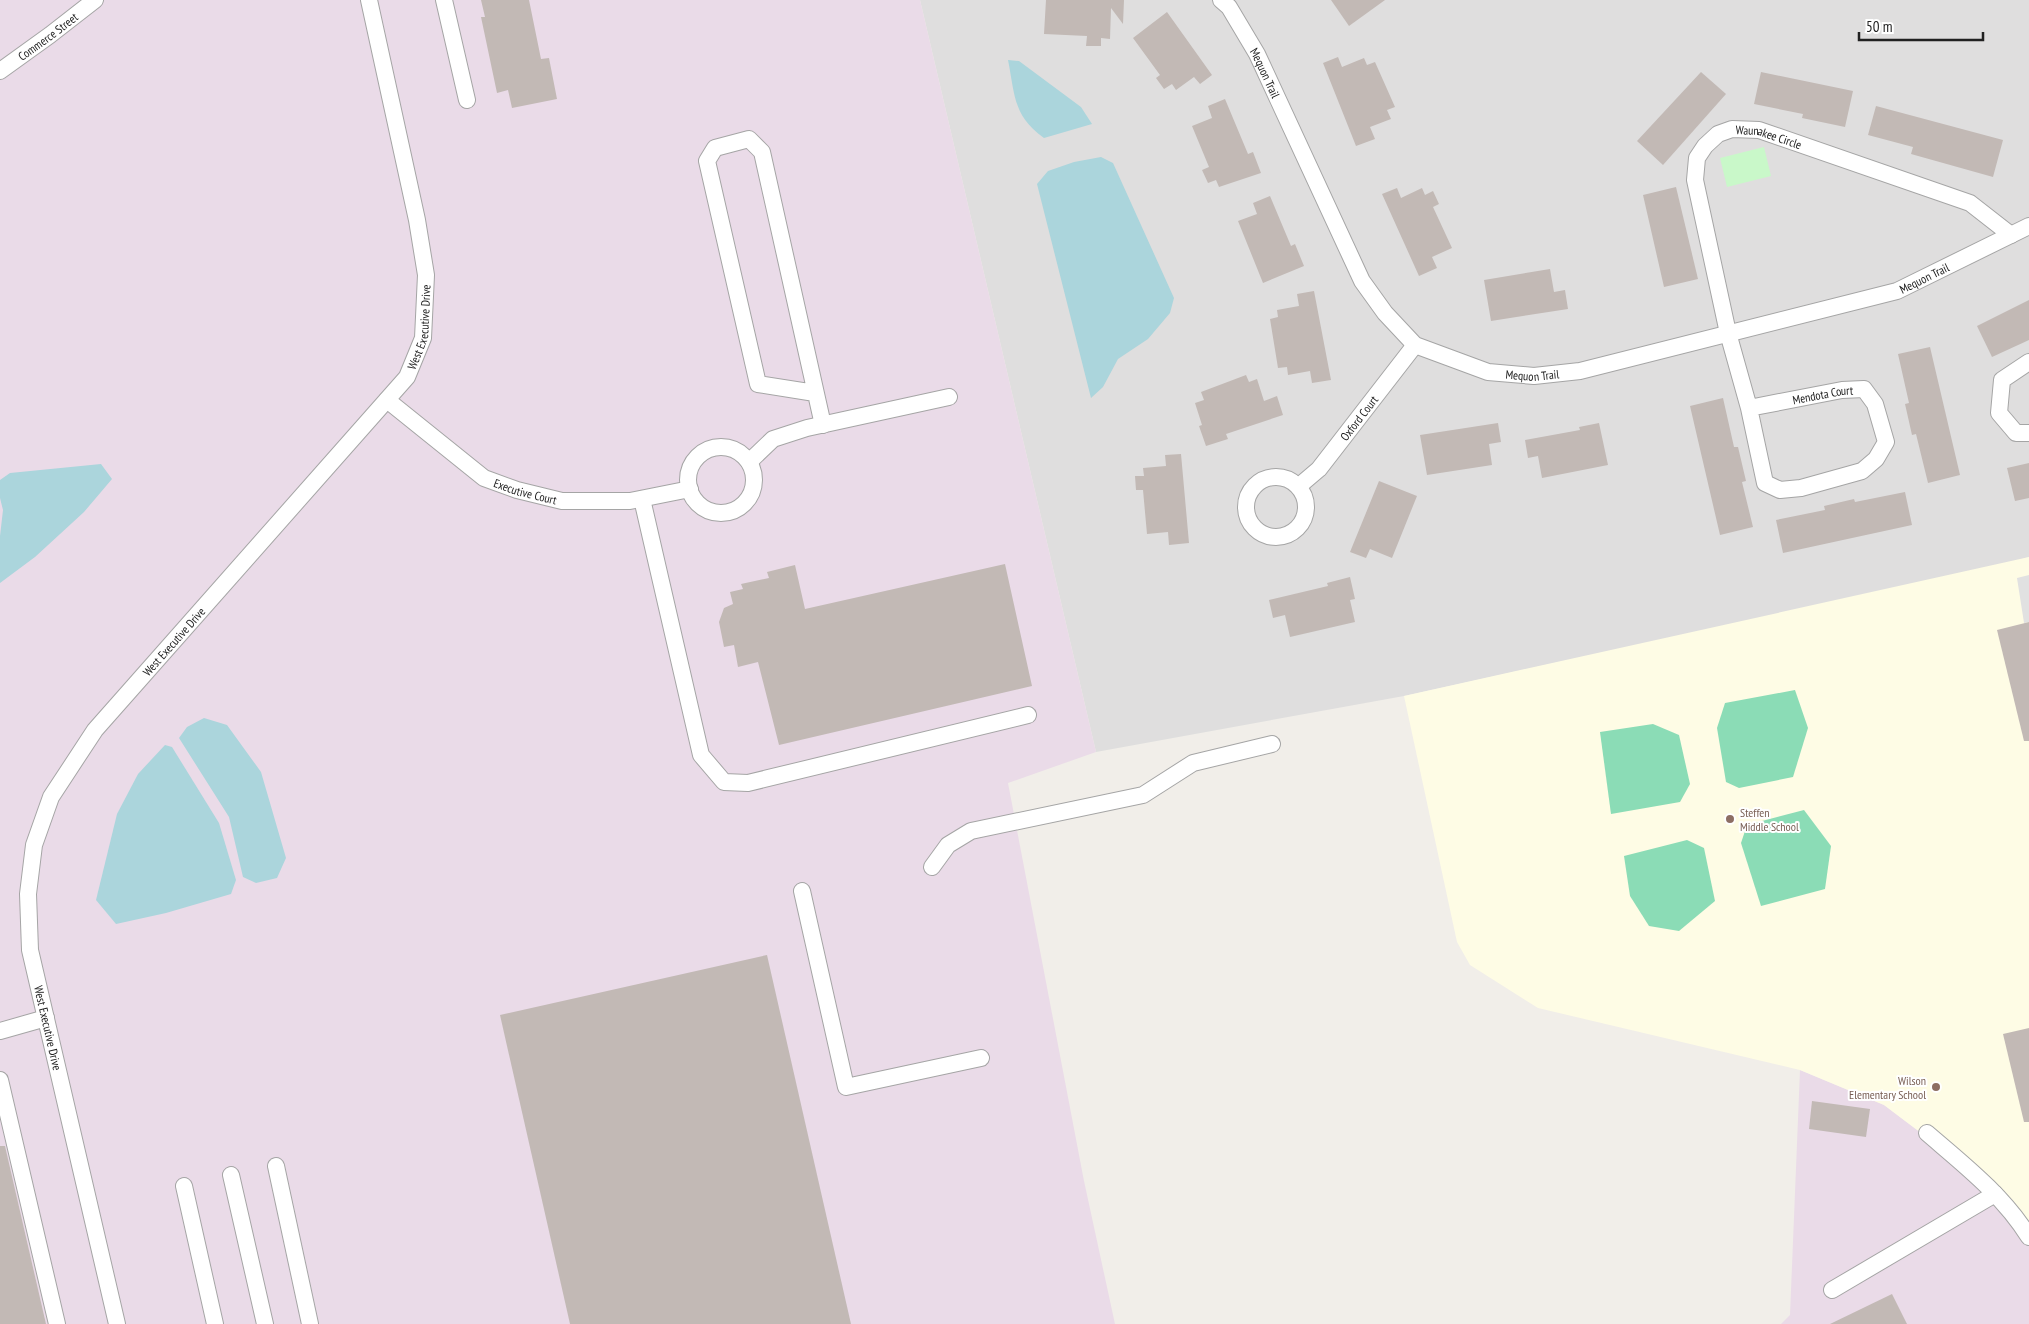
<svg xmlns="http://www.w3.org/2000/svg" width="2029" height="1324" font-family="'PT Sans Narrow',sans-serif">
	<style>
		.residential { fill: #dfdede }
		.industrial { fill: #eadbe8 }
		.education { fill: #fefce5 }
		.park { fill: #c9f8c9 }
		.pitch { fill: #8bdcb6 }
		.parking { fill: #e1e1e1 }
		.water { fill: #abd5dc }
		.building { fill: #c2b9b5 }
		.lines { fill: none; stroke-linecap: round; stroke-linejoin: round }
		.minor-casing { stroke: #a5a5a5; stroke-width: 18 }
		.minor { stroke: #fff; stroke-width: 16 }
		.education-dot { fill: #8d6e63; stroke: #fff; stroke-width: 2 }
		.labels { text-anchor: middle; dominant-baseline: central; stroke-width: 4; stroke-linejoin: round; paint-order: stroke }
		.street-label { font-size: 12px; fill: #212121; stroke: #fff }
		.education-label { font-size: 12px; fill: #785e54; stroke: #fff; text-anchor: start }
	</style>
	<rect width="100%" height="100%" fill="#f1eee9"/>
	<polygon class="residential" points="920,0 2029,0 2029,557 1989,568 1404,696 1096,752"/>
	<g class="industrial">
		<polygon points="0,0 920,0 1096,752 1008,783 1084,1181 1115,1324 0,1324"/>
		<polygon points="1800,1070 1884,1105 1929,1139 1967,1174 2029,1242 2029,1324 1781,1324 1790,1315"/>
	</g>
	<polygon class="education" points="2029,557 2029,1242 2021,1229 1929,1139 1884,1105 1800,1070 1538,1008 1470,965 1457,942 1404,696"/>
	<polygon class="park" points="1764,147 1771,176 1727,187 1720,158"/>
	<g class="pitch">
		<polygon points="1795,690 1808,728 1793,777 1739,788 1726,782 1717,728 1725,703"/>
		<polygon points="1653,724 1679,735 1690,784 1680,802 1611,814 1600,732"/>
		<polygon points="1804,810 1831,846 1825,889 1761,906 1741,843 1747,825"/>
		<polygon points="1687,840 1704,848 1715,901 1679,931 1649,926 1630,896 1624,856"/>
	</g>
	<polygon class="parking" points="2029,575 2029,622 2024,623 2017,578"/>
	<g class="water">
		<path d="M1008,60L1019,61L1081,107L1092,124L1044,138C1013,116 1015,95 1008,60Z"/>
		<polygon points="1101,157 1113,163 1174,298 1170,313 1148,339 1118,359 1103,387 1091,398 1037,184 1048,171 1074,162"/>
		<polygon points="101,464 112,479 84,512 35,557 0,583 0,536 3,510 0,498 0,480 10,473"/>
		<polygon points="204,718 227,725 261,772 286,858 277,878 256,883 243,877 229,817 179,738 187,727"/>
		<polygon points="165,745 172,747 219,823 236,880 231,894 166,913 116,924 96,900 117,814 138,774"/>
	</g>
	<g class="building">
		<polygon points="481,0 529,0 541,59 549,58 557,99 512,108 508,90 497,93 481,17 485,17"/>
		<polygon points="1046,0 1124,0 1123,24 1111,8 1110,39 1101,38 1101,46 1086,46 1087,36 1044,34"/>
		<polygon points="1331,0 1385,0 1349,26"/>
		<polygon points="1167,12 1212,75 1200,84 1194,77 1176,90 1172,84 1164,89 1156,78 1160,75 1133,38"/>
		<polygon points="1338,57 1342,67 1364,58 1367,65 1375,62 1395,107 1387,110 1391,119 1370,127 1375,139 1356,146 1323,63"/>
		<polygon points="1701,72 1726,94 1663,165 1637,141"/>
		<polygon points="1761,72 1853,91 1845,127 1802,118 1803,114 1754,104"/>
		<polygon points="1225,99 1248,154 1253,152 1261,173 1219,187 1216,180 1208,183 1202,170 1209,167 1192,126 1212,118 1208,106"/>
		<polygon points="1876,106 2003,140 1993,177 1911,154 1913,147 1868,135"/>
		<polygon points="1676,187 1698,279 1664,287 1643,195"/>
		<polygon points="1397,188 1401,198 1422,188 1425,195 1433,191 1439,204 1433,207 1452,248 1432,257 1437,268 1419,276 1382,194"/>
		<polygon points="1270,196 1291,246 1295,244 1304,266 1263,283 1238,221 1257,214 1253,203"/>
		<polygon points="1550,269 1554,292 1565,290 1568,309 1491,321 1484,280"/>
		<polygon points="1314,291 1331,380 1312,383 1310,371 1288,375 1287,367 1278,368 1270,319 1278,317 1277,310 1299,306 1297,294"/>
		<polygon points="2029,300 2029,340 1992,357 1977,326"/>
		<polygon points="1930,347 1960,475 1928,483 1916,434 1912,435 1905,404 1909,403 1898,354"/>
		<polygon points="1246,375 1249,382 1257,379 1264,401 1277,396 1283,415 1226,434 1228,439 1206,446 1199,426 1202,425 1195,403 1204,400 1201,392"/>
		<polygon points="1723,398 1734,447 1738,447 1746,481 1742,482 1753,527 1720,535 1690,406"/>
		<polygon points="1498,423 1501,442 1489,444 1492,465 1427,475 1420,435"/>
		<polygon points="1599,423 1608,465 1542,478 1538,456 1528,458 1525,440 1580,430 1579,427"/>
		<polygon points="1181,454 1189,543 1169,545 1168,532 1147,534 1143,490 1136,490 1135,476 1144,476 1143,468 1166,466 1165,455"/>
		<polygon points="2029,463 2029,498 2015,501 2007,468"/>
		<polygon points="1379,481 1417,496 1392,558 1370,549 1366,558 1350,552"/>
		<polygon points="1905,492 1912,525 1783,553 1776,520 1825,510 1824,506 1854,499 1855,502"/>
		<polygon points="1005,564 1032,686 779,745 758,662 738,667 734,645 724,647 719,622 724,608 733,604 730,592 743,589 741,584 769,578 767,572 795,565 805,609"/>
		<polygon points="1350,577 1355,599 1350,600 1355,622 1290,637 1285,615 1273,618 1269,600 1328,586 1327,583"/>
		<polygon points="2029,622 2029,741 2024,741 1997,630"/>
		<polygon points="767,955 851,1324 570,1324 500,1015"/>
		<polygon points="2029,1028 2029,1122 2024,1122 2003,1034"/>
		<polygon points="1812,1101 1870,1109 1866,1137 1809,1129"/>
		<polygon points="0,1146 5,1146 46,1324 0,1324"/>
		<polygon points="1892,1294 1907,1324 1830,1324"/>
	</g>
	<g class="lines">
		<defs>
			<g id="minor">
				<polyline points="444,0 467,100"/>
				<path id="s1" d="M1221,0L1229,7L1257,54L1362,281L1385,313L1415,345L1488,372L1534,376L1580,371L1897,291L2029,226"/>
				<path id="s2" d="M0,71L50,35L95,0"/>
				<polyline points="2029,362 2002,380 1999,413 2016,433 2029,433"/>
				<polyline points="815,393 758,384 707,161 715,148 749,139 762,152 823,425"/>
				<path id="s3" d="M387,400L484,478L517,490L562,501H630L690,489"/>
				<path id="s4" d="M1749,408L1842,390L1864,389L1875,404L1886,442L1876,459L1862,471L1801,488L1780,490L1765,483L1749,408L1728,333L1695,180L1697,158L1705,146L1718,134L1732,129L1759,130L1970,203L2011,235"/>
				<circle cx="721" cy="480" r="33"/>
				<polyline points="749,462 773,439 807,428 949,397"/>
				<circle cx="1276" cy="507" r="30"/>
				<path id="s5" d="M1299,486L1319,469L1415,345"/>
				<polyline points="642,499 701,755 724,782 748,783 1028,715"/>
				<polyline points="932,867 948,845 971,831 1143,795 1193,763 1272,744"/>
				<polyline points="802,891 846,1087 981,1058"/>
				<polyline points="0,1031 46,1018"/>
				<polyline points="0,1080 57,1324"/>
				<path d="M1927,1133C1963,1164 2003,1195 2029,1237"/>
				<polyline points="276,1166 310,1324"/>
				<polyline points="231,1175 265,1324"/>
				<polyline points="184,1186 215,1324"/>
				<polyline points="1832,1290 1995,1194"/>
				<path id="s6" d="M117,1324L30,950L28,894L34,845L51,797L95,730L407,377L423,338L426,275L417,220L369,0"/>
			</g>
		</defs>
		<use href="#minor" class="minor-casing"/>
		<use href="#minor" class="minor"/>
	</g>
	<g class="education-dot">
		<circle cx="1730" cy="819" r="5"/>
		<circle cx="1936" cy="1087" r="5"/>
	</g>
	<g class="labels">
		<g class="street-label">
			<text stroke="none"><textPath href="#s2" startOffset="59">Commerce Street</textPath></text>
			<text stroke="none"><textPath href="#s1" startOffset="86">Mequon Trail</textPath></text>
			<text stroke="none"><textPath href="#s4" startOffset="732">Waunakee Circle</textPath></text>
			<text stroke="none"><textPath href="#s1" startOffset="926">Mequon Trail</textPath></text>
			<text stroke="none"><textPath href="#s6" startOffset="1144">West Executive Drive</textPath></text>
			<text stroke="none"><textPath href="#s1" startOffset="521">Mequon Trail</textPath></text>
			<text stroke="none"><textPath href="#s4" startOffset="75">Mendota Court</textPath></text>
			<text stroke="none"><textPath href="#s5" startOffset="91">Oxford Court</textPath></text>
			<text stroke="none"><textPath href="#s3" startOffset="168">Executive Court</textPath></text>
			<text stroke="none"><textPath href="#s6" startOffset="739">West Executive Drive</textPath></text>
			<text transform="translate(48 1028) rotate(77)">West Executive Drive</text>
		</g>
		<g class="education-label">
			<text x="1740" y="812">Steffen<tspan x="1740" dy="14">Middle School</tspan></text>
			<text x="1926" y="1080" text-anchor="end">Wilson<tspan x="1926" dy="14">Elementary School</tspan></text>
		</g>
	</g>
	<path d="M1859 32v8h124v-8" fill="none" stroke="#212121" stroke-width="2.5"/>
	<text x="1866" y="32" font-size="15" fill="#212121" stroke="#ffffff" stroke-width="4" paint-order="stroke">50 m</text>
</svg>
